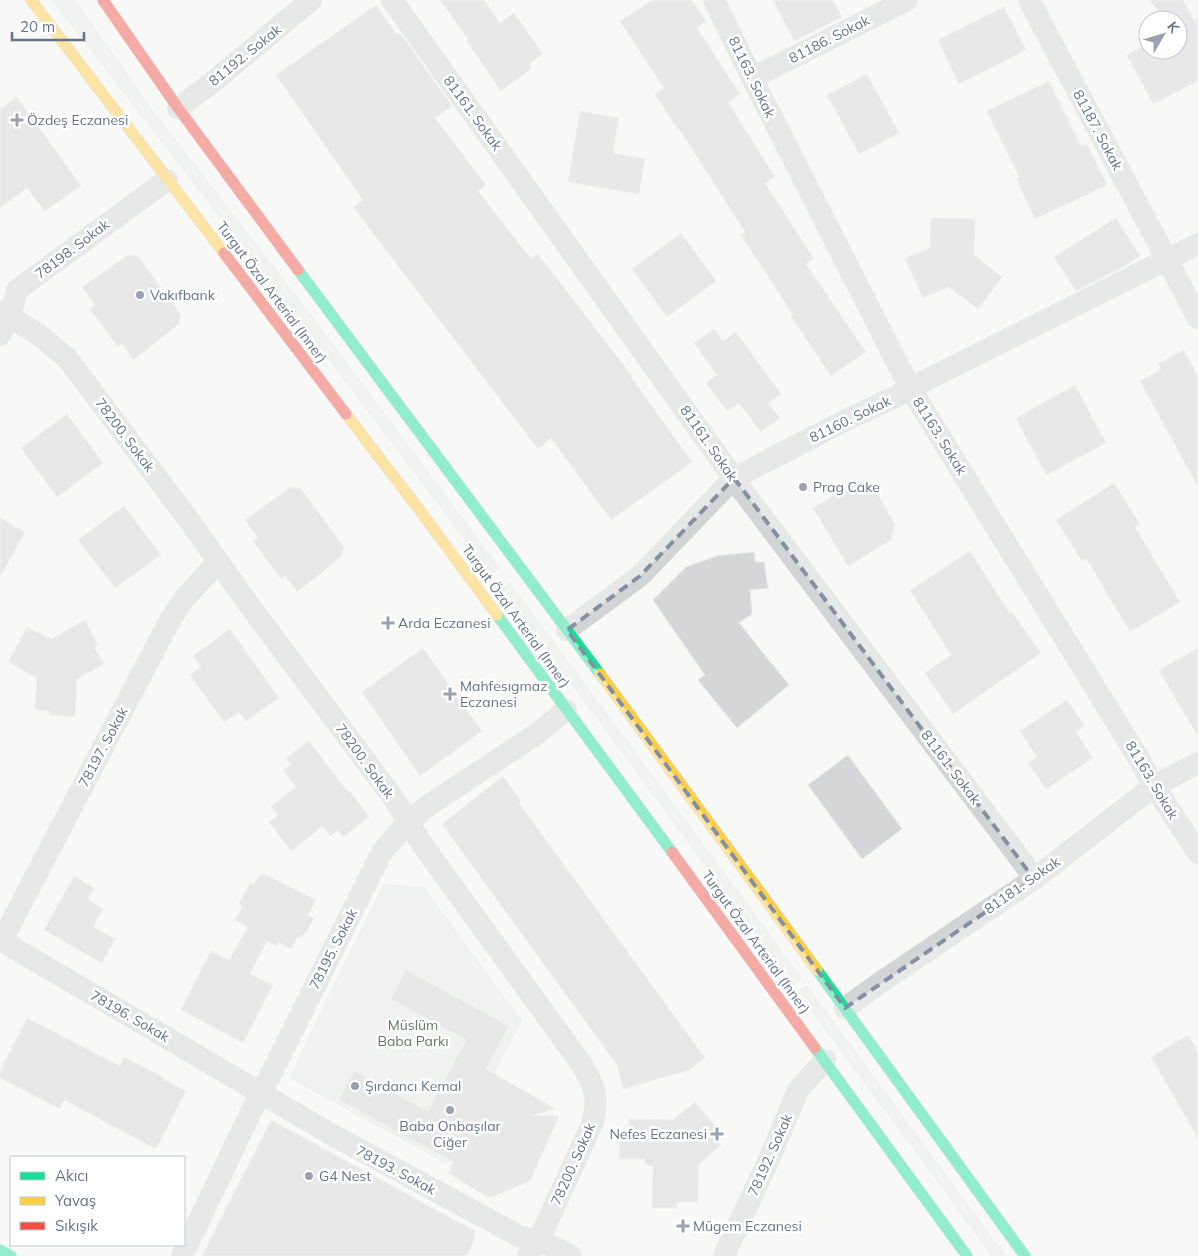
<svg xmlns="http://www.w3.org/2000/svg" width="1198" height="1256" font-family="Mulish,sans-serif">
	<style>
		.green { fill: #e7ebe5 }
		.building { fill: #d4d6d7; stroke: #e7e7e6 }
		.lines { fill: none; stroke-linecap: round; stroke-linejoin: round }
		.fast-casing { stroke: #d4d6d7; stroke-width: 12 }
		.slow-casing { stroke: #d4d6d7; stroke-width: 12 }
		.jam-casing { stroke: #d4d6d7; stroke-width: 12 }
		.street { stroke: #d3d4d5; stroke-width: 22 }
		.fast { stroke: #16e098; stroke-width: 11 }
		.slow { stroke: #ffcf43; stroke-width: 11 }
		.jam { stroke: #f24e42; stroke-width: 11 }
		.marked { fill: none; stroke: #8490a0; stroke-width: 4; stroke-dasharray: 10 6; stroke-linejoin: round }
		.poi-dot { fill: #98a2b0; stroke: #fff; stroke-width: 2 }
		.labels { text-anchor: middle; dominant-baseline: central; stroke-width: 5; stroke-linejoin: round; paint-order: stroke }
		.street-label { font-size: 14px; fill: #657489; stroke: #fff }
		.poi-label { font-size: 14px; fill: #657489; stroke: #fff; text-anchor: start }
		.park-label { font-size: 14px; fill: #627a61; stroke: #fff }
	</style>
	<rect width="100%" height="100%" fill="#f8f8f7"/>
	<g class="green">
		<path d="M51,0H76L149,105L320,326L500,568L491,575C346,382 200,190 51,0Z"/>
		<path d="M510,582C607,714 705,845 802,978L793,985L501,589Z"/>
		<polygon points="383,884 424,887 522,1021 447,1164 289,1078"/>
		<polygon points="807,985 1006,1256 991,1256 948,1196 797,992"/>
	</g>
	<g class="building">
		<polygon points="440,0 484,0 500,23 514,13 543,54 529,64 532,68 501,91 466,40 468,39"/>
		<polygon points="653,0 692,0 706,21 697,28 740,94 728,102 775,177 765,183 814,259 806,264 866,352 831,376 791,316 793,315 741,235 745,232 680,130 678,130 655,94 664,88 620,21"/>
		<polygon points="773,0 833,0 842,17 794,41"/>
		<polygon points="1148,0 1183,0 1194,20 1198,18 1198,81 1153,104 1127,55 1148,44 1148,50 1178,50 1178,20 1169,20"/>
		<polygon points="376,5 397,35 400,33 452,106 435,118 486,185 478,191 531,259 538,254 632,376 631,377 692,462 611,520 551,438 538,449 353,207 363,200 276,75"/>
		<polygon points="1004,7 1026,50 959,84 938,40"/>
		<polygon points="867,74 899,133 859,154 827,95"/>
		<polygon points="1049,81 1081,146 1087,144 1107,185 1035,219 1016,178 1019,177 987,111"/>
		<polygon points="17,97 81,186 45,211 27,188 0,208 0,109"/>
		<polygon points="580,111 619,118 613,153 645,159 639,194 568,182"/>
		<polygon points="931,218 975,219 974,255 1002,277 978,309 949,287 923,298 905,258 930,248"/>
		<polygon points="1116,218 1140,256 1123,267 1076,291 1054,257"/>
		<polygon points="681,233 716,281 667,317 632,269"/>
		<polygon points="128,255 138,256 181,315 178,325 133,360 122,343 118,347 90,309 95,305 82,287"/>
		<polygon points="714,329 723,341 736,332 781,394 768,403 780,418 761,432 739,403 727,411 706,383 717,375 694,343"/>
		<polygon points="1184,350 1198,377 1198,487 1140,381 1161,370 1158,364"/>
		<polygon points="1075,385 1106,443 1046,475 1016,418"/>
		<polygon points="67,414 103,463 57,497 21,448"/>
		<polygon points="856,482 875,489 895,525 891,540 848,566 813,508"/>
		<polygon points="1114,483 1140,524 1135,527 1180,602 1130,632 1086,558 1082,561 1056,520"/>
		<polygon points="291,487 301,489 344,547 341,557 297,592 285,575 281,579 253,541 258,538 245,520"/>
		<polygon points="124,506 161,555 115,588 78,540"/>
		<polygon points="0,518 25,532 0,577"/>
		<polygon points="970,551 1010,614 1012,612 1041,653 953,714 925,673 951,655 910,590"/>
		<polygon points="754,552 755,562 764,562 768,588 750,590 752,614 739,623 789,685 737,728 698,680 705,675 653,600 686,567 717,556"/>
		<polygon points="85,620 98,645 94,647 104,664 77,679 75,717 49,715 49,711 35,710 37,678 8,662 27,627 51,639"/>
		<polygon points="230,629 279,698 246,721 239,712 224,722 190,675 201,667 193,656"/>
		<polygon points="423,648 482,731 420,776 362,692"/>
		<polygon points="1198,648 1198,737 1159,670"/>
		<polygon points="1067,700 1085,726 1076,732 1093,758 1046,789 1028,763 1037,757 1020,731"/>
		<polygon points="309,741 348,792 350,791 369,817 343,837 338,830 330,836 323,826 291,851 269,822 278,816 271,806 296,787 283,770 291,765 286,758"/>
		<polygon points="848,755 902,829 862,859 808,785"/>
		<polygon points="503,776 521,801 519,803 705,1058 689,1070 623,1089 617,1065 442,824"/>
		<polygon points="259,875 266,875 316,900 308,915 314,918 305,934 297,938 291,949 278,942 276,946 267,941 250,974 273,985 243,1043 181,1010 211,951 229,960 248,927 235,920 243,906 239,904 250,883 254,884"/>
		<polygon points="74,876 94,888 88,900 103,909 93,927 115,939 102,963 44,930"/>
		<polygon points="406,970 509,1026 486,1069 556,1109 533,1115 559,1116 530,1181 495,1196 487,1197 448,1173 453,1162 339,1100 354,1071 428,1111 466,1040 391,999"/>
		<polygon points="27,1018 120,1066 124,1057 163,1077 163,1079 186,1091 156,1149 64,1100 60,1109 0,1078 0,1071"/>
		<polygon points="1188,1035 1198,1052 1198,1138 1151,1057"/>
		<polygon points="695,1102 719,1130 713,1136 721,1145 699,1164 698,1202 678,1202 677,1208 652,1208 653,1166 645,1165 645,1159 619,1159 619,1134 629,1134 629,1119 673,1120"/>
		<polygon points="271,1120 475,1231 475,1238 467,1256 202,1256"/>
	</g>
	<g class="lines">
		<defs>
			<g id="fast">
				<polyline points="298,270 600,674"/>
				<polyline points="497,615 672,852"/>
				<polyline points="817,970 1025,1256"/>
				<polyline points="815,1048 967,1256"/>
				<polyline points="0,1250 11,1256"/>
			</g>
			<g id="slow">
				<polyline points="31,0 224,253"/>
				<polyline points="346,414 421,512 497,615"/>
				<polyline points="600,674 817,970"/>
			</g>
			<g id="jam">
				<polyline points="103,0 178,108 298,270"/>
				<polyline points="224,253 346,414"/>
				<polyline points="672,852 815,1048"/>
			</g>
		</defs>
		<use href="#fast" class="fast-casing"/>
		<use href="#slow" class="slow-casing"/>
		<use href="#jam" class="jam-casing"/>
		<g class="street">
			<polyline points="392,0 745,494 1024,864 1034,879"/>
			<polyline points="714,0 752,78 910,388 1136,754 1154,786 1198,853"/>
			<polyline points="1029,0 1198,318"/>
			<polyline points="752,78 907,0"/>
			<polyline points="178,108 213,82 311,0"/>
			<path d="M0,312L10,317L38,334L67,358L191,523L247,602L394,799L424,847L580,1062C594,1084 600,1097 592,1124L544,1229L535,1241L528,1256"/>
			<polyline points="0,335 10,317 17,290 167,180"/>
			<polyline points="567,630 640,576 734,478 846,420 897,396 910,388 1198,244"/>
			<polyline points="0,940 329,1133 519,1236 552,1246 571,1256"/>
			<polyline points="2,942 14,917 170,620 184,599 218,562"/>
			<polyline points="845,1008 884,980 1034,879 1154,786 1198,763"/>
			<polyline points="182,1256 251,1112 270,1076 382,852 408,822 426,807 538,733 566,710"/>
			<polyline points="724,1256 770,1157 796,1095 799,1089 825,1060"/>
		</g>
		<use href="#fast" class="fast"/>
		<use href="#slow" class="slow"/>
		<use href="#jam" class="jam"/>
	</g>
	<path d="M0 0H1198V1256H0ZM734,478L1034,879L845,1008L567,630L640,576Z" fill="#f8f8f7" fill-opacity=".55" fill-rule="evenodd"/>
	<path class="marked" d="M734,478L1034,879L845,1008L567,630L640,576Z"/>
	<g class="poi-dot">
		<path d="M14.5 112.5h5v5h5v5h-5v5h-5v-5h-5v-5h5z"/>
		<circle cx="140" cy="295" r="5"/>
		<circle cx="803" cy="487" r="5"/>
		<path d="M385.5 615.5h5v5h5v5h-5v5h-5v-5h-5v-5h5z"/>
		<path d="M447.5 686.5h5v5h5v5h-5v5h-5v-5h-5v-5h5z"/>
		<circle cx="355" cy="1086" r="5"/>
		<circle cx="450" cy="1110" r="5"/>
		<path d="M714.5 1126.5h5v5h5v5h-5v5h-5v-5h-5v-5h5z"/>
		<circle cx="309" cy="1176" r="5"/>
		<path d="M680.5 1218.5h5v5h5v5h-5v5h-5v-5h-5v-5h5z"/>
	</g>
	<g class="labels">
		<g class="street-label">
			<text transform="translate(829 39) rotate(-27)">81186. Sokak</text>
			<text transform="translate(245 55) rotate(-39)">81192. Sokak</text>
			<text transform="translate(752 77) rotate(64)">81163. Sokak</text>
			<text transform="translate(473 113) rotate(54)">81161. Sokak</text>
			<text transform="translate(1098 130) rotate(62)">81187. Sokak</text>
			<text transform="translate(72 249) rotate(-37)">78198. Sokak</text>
			<text transform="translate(272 292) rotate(53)">Turgut Özal Arterial (Inner)</text>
			<text transform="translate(850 419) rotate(-26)">81160. Sokak</text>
			<text transform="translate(125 435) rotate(53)">78200. Sokak</text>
			<text transform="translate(940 436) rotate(58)">81163. Sokak</text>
			<text transform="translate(709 443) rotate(55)">81161. Sokak</text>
			<text transform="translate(516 616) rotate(54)">Turgut Özal Arterial (Inner)</text>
			<text transform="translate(103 747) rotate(-62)">78197. Sokak</text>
			<text transform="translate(365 761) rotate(54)">78200. Sokak</text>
			<text transform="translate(951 767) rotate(53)">81161. Sokak</text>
			<text transform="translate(1152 780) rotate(59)">81163. Sokak</text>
			<text transform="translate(1022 885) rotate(-35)">81181. Sokak</text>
			<text transform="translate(756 942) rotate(54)">Turgut Özal Arterial (Inner)</text>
			<text transform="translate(333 949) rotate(-63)">78195. Sokak</text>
			<text transform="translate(130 1016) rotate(30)">78196. Sokak</text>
			<text transform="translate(770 1155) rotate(-66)">78192. Sokak</text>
			<text transform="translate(573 1164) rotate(-66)">78200. Sokak</text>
			<text transform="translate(396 1170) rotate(28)">78193. Sokak</text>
		</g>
		<g class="poi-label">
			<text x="27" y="120">Özdeş Eczanesi</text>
			<text x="150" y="295">Vakıfbank</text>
			<text x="813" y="487">Prag Cake</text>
			<text x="398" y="623">Arda Eczanesi</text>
			<text x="460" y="686">Mahfesıgmaz<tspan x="460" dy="16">Eczanesi</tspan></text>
			<text x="365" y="1086">Şırdancı Kemal</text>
			<text x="450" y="1126" text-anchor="middle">Baba Onbaşılar<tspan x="450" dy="16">Ciğer</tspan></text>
			<text x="707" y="1134" text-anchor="end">Nefes Eczanesi</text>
			<text x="319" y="1176">G4 Nest</text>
			<text x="693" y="1226">Mügem Eczanesi</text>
		</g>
		<g class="park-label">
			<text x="413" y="1025">Müslüm<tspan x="413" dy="16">Baba Parkı</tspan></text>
		</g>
	</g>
	<rect x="10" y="1156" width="175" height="90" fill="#ffffff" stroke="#c1c7d0"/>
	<rect x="20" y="1172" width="25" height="8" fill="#16e098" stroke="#c1c7d0"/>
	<text x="55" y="1181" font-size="15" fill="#657489">Akıcı</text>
	<rect x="20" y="1197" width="25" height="8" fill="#ffcf43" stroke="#c1c7d0"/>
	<text x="55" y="1206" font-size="15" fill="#657489">Yavaş</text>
	<rect x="20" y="1222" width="25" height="8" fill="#f24e42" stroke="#c1c7d0"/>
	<text x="55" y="1231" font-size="15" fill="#657489">Sıkışık</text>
	<g transform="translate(1163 35) rotate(52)"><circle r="24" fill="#ffffff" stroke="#c1c7d0"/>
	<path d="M0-4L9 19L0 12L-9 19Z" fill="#98a2b0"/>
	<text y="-8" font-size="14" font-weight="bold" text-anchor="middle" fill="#657489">K</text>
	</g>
	<path d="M12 32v8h72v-8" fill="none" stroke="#657489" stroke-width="2.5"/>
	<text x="20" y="32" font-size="15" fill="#657489" stroke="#ffffff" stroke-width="4" paint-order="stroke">20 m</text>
</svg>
